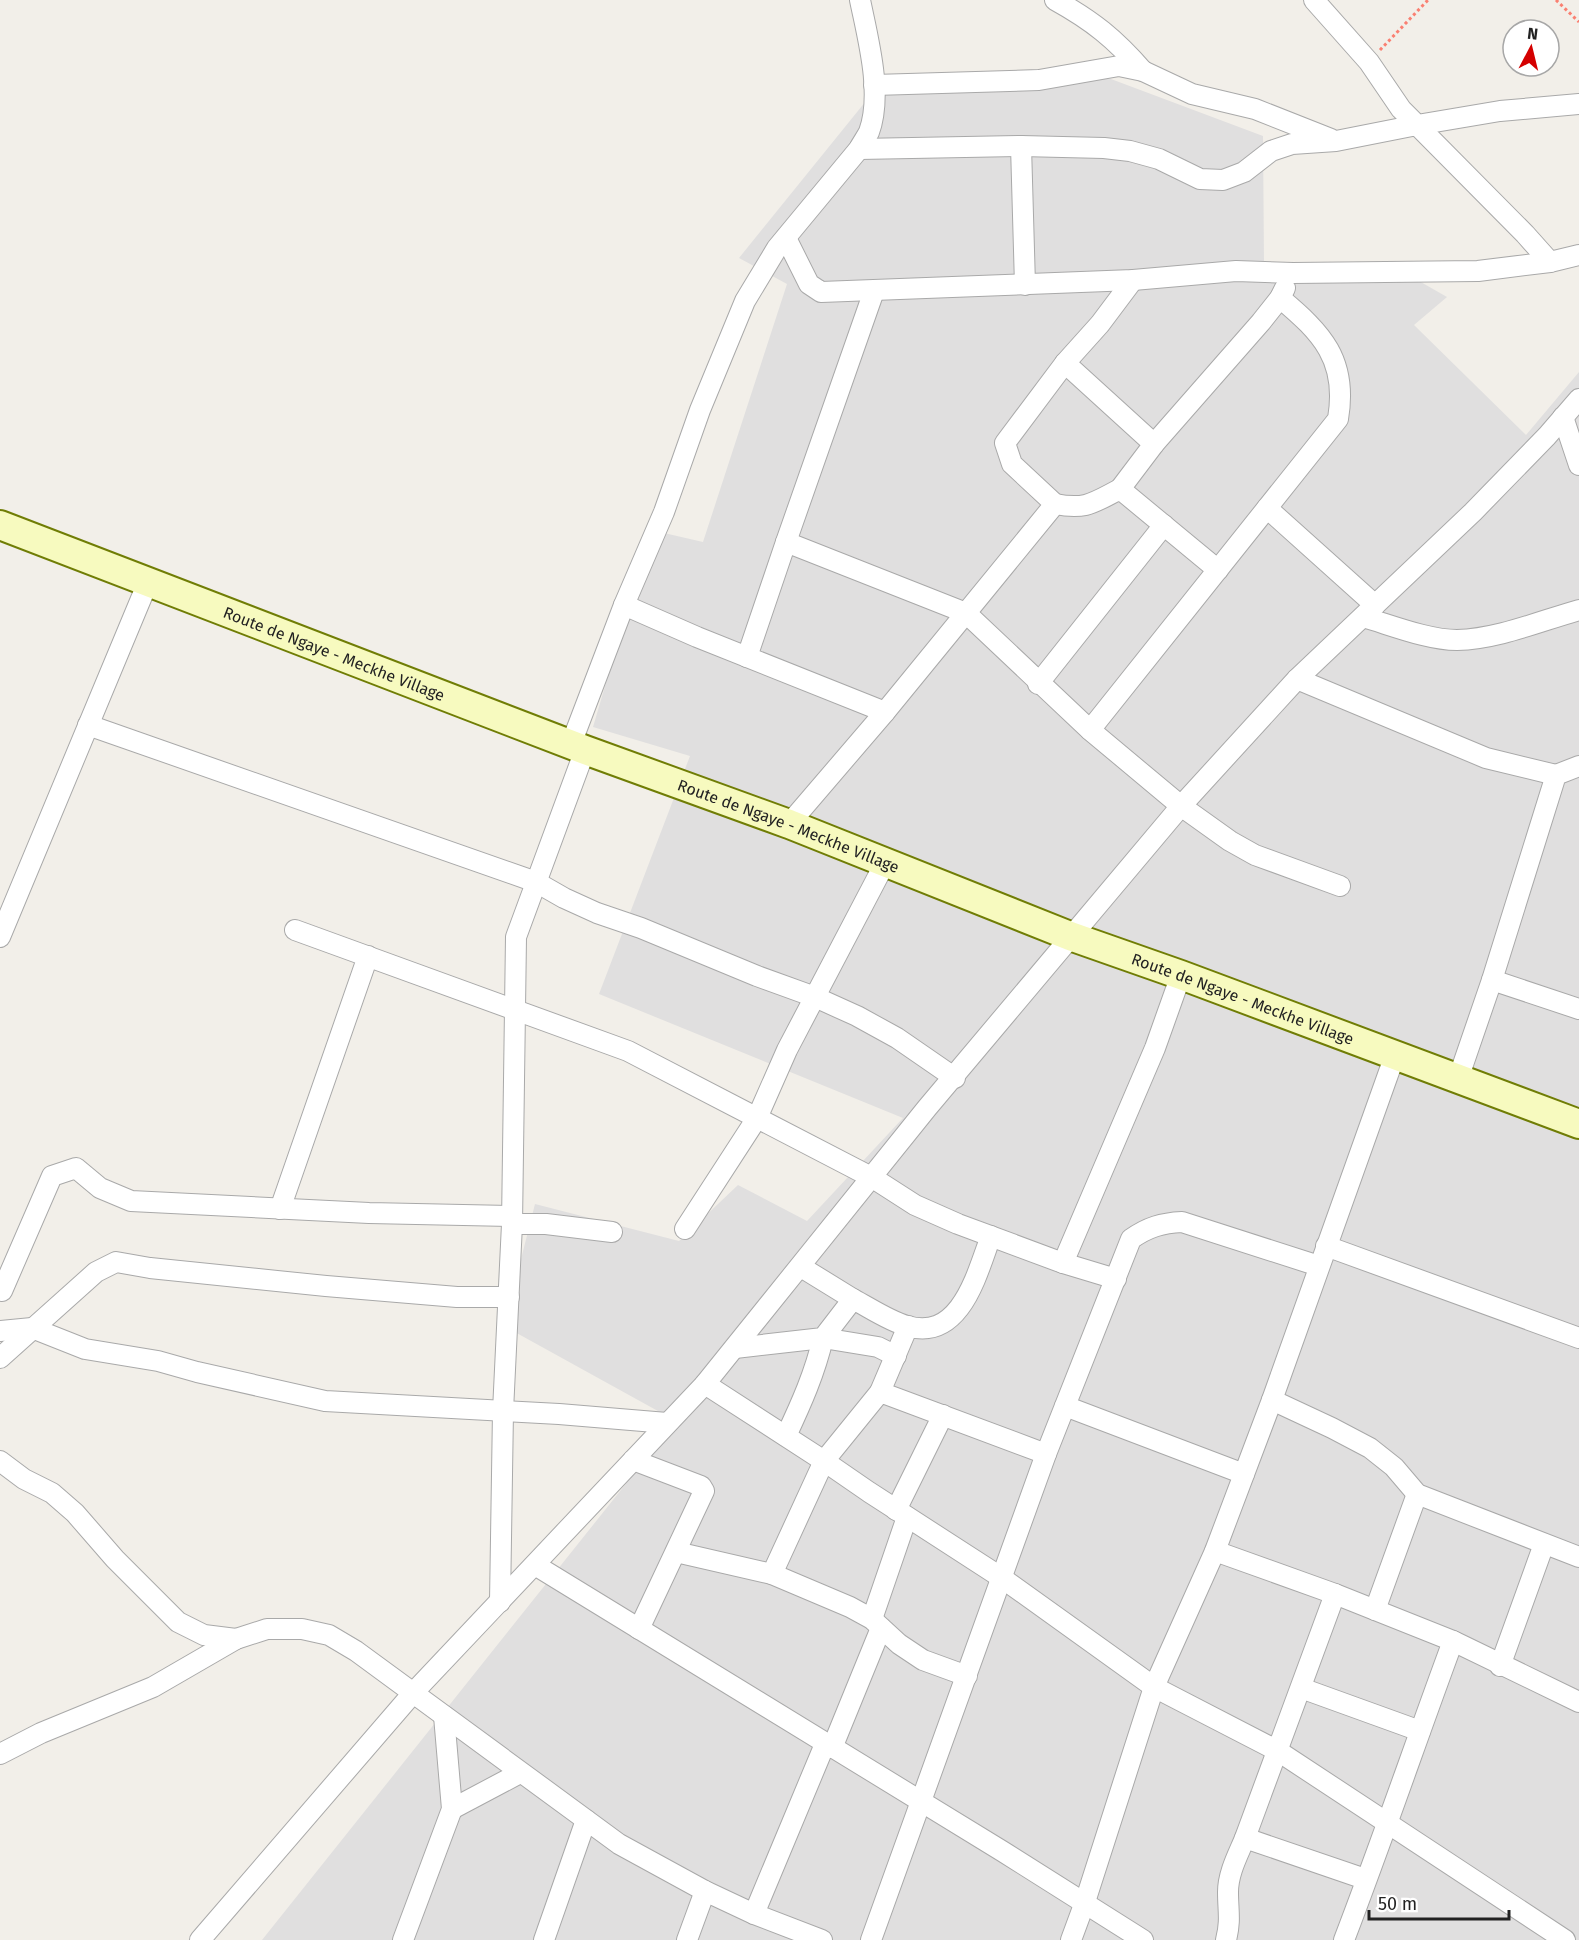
<svg xmlns="http://www.w3.org/2000/svg" width="1579" height="1940" font-family="'Fira Sans',sans-serif">
	<style>
		.residential { fill: #e0dfdf }
		.lines { fill: none; stroke-linecap: round; stroke-linejoin: round }
		.minor-casing { stroke: #a9a9a9; stroke-width: 22 }
		.secondary-casing { stroke: #707d05; stroke-width: 32 }
		.path { stroke: #fa8072; stroke-width: 3; stroke-dasharray: 3 3; stroke-linecap: butt }
		.minor { stroke: #fff; stroke-width: 20 }
		.secondary { stroke: #f7fabf; stroke-width: 28 }
		.labels { text-anchor: middle; dominant-baseline: central; stroke-width: 4.5; stroke-linejoin: round; paint-order: stroke }
		.street-label { font-size: 16px; fill: #222; stroke: #fff }
	</style>
	<rect width="100%" height="100%" fill="#f2efe9"/>
	<polygon class="residential" points="887,75 1111,79 1263,136 1264,262 1419,281 1447,297 1414,325 1526,435 1579,372 1579,1940 262,1940 676,1421 504,1326 535,1204 679,1241 738,1185 807,1221 903,1118 599,994 690,756 593,727 651,530 703,542 787,284 739,258"/>
	<g class="lines">
		<defs>
			<g id="minor">
				<path d="M1055,0C1093,21 1115,39 1143,71"/>
				<polyline points="1314,0 1369,62 1401,109 1417,125 1500,111 1579,104"/>
				<polyline points="874,85 1039,80 1119,66 1143,71 1192,94 1255,109 1331,139"/>
				<polyline points="1021,146 1025,285"/>
				<polyline points="859,149 1021,146 1104,148 1130,151 1159,159 1200,179 1223,180 1244,172 1271,151 1292,144 1336,141 1417,125 1525,234 1550,262"/>
				<polyline points="786,238 809,284 821,292 1133,280 1236,271 1293,273 1478,271 1550,262 1579,255"/>
				<polyline points="1065,363 1154,444 1120,489"/>
				<polyline points="1563,417 1579,465"/>
				<polyline points="1154,444 1261,322 1280,298 1285,288"/>
				<path d="M1055,504C1086,510 1093,503 1120,489L1218,570"/>
				<polyline points="1267,508 1375,605"/>
				<polyline points="786,542 966,613 1090,730 1181,806 1230,841 1255,855 1340,886"/>
				<polyline points="624,605 697,637 885,712"/>
				<path d="M1363,617C1391,625 1428,640 1457,640C1498,639 1540,621 1579,610"/>
				<polyline points="747,657 786,542 874,291"/>
				<polyline points="1297,679 1486,758 1556,775"/>
				<polyline points="1038,684 1164,525"/>
				<polyline points="88,725 536,882 564,898 597,913 641,928 757,976 815,997 857,1016 897,1038 955,1078"/>
				<path d="M1090,730L1338,419C1348,360 1322,333 1280,298"/>
				<path d="M571,744L624,605L664,512L700,410L745,301L777,248L859,149C862,143 866,138 869,132C883,94 868,39 860,0"/>
				<polyline points="789,824 885,712 1055,504 1012,464 1005,443 1065,363 1100,324 1133,280"/>
				<polyline points="295,930 628,1051 873,1178 915,1205 958,1224 1063,1263 1116,1279"/>
				<polyline points="0,937 148,582"/>
				<polyline points="1492,980 1579,1009"/>
				<polyline points="1458,1079 1492,980 1556,775 1579,766"/>
				<polyline points="280,1209 368,956"/>
				<polyline points="512,1224 546,1224 612,1232"/>
				<polyline points="685,1229 757,1118 787,1050 885,863"/>
				<polyline points="1326,1246 1579,1338"/>
				<polyline points="1063,1263 1155,1048 1181,975"/>
				<polyline points="801,1267 853,1299"/>
				<polyline points="2,1291 52,1176 76,1168 100,1188 131,1201 369,1213 512,1216"/>
				<polyline points="0,1331 32,1328 85,1349 158,1361 197,1372 325,1401 559,1414 667,1423"/>
				<path d="M735,1348L823,1338L853,1299C870,1308 889,1321 907,1326C961,1342 977,1273 991,1236"/>
				<polyline points="0,1358 96,1272 116,1262 150,1268 326,1286 457,1297 509,1297"/>
				<polyline points="705,1384 824,1461 869,1492 1002,1578 1154,1687 1278,1751 1565,1940"/>
				<polyline points="880,1392 908,1326"/>
				<polyline points="1272,1400 1332,1428 1370,1448 1394,1467 1417,1494 1579,1557"/>
				<polyline points="1065,1406 1244,1474"/>
				<path d="M786,1436C801,1404 815,1373 823,1338L878,1347L896,1356"/>
				<polyline points="633,1460 701,1486 704,1491 639,1629"/>
				<polyline points="0,1461 24,1479 52,1493 75,1513 115,1559 178,1622 204,1635 236,1639"/>
				<polyline points="896,1510 943,1415"/>
				<polyline points="1215,1551 1335,1594 1453,1641 1579,1702"/>
				<polyline points="676,1552 772,1574 824,1461 880,1392 1046,1454"/>
				<polyline points="535,1565 1002,1851 1143,1940"/>
				<polyline points="772,1574 850,1607 872,1619 907,1517"/>
				<polyline points="500,1602 503,1411 512,1224 516,937 585,750"/>
				<polyline points="1375,1610 1417,1494"/>
				<polyline points="874,1621 899,1644 923,1660 967,1676"/>
				<polyline points="1500,1666 1544,1544"/>
				<polyline points="1301,1688 1420,1731"/>
				<polyline points="832,1748 881,1628"/>
				<polyline points="0,1754 41,1733 153,1687 236,1639 267,1629 302,1629 329,1635 356,1651 619,1844 705,1891 754,1914 822,1940"/>
				<polyline points="452,1809 520,1773"/>
				<polyline points="1245,1838 1365,1879"/>
				<polyline points="754,1914 825,1744"/>
				<polyline points="200,1940 413,1693 705,1384 927,1108 1181,806 1297,679 1473,512 1547,436 1579,399"/>
				<polyline points="403,1940 452,1809 444,1716"/>
				<polyline points="544,1940 586,1820"/>
				<polyline points="687,1940 705,1891"/>
				<path d="M871,1940L1046,1454L1131,1239C1148,1227 1162,1223 1182,1222L1319,1266"/>
				<polyline points="1071,1940 1085,1902 1154,1687 1215,1551 1272,1400 1395,1055"/>
				<path d="M1226,1940C1231,1920 1228,1911 1228,1892C1228,1873 1238,1855 1245,1838L1335,1594"/>
				<path d="M1344,1940C1382,1841 1416,1741 1453,1641"/>
			</g>
			<g id="secondary">
				<path id="s1" d="M0,525L585,750L789,824L1070,936L1181,975L1579,1124"/>
			</g>
		</defs>
		<use href="#minor" class="minor-casing"/>
		<use href="#secondary" class="secondary-casing"/>
		<g class="path">
			<polyline points="1556,0 1579,22"/>
			<polyline points="1380,50 1428,0"/>
		</g>
		<use href="#minor" class="minor"/>
		<use href="#secondary" class="secondary"/>
	</g>
	<g class="labels">
		<g class="street-label">
			<text stroke="none"><textPath href="#s1" startOffset="358">Route de Ngaye - Meckhe Village</textPath></text>
			<text stroke="none"><textPath href="#s1" startOffset="844">Route de Ngaye - Meckhe Village</textPath></text>
			<text stroke="none"><textPath href="#s1" startOffset="1330">Route de Ngaye - Meckhe Village</textPath></text>
		</g>
	</g>
	<g transform="translate(1531 48) rotate(7)"><circle r="28" fill="#ffffff" stroke="#a7a7a7" stroke-width="1.5"/>
	<path d="M0-4.5L10 22L0 15L-10 22Z" fill="#d40000"/>
	<text y="-9" font-size="16" font-weight="bold" text-anchor="middle" fill="#222222">N</text>
	</g>
	<path d="M1369 1910v9h140v-9" fill="none" stroke="#222222" stroke-width="3"/>
	<text x="1378" y="1910" font-size="18" fill="#222222" stroke="#ffffff" stroke-width="4.5" paint-order="stroke">50 m</text>
</svg>
